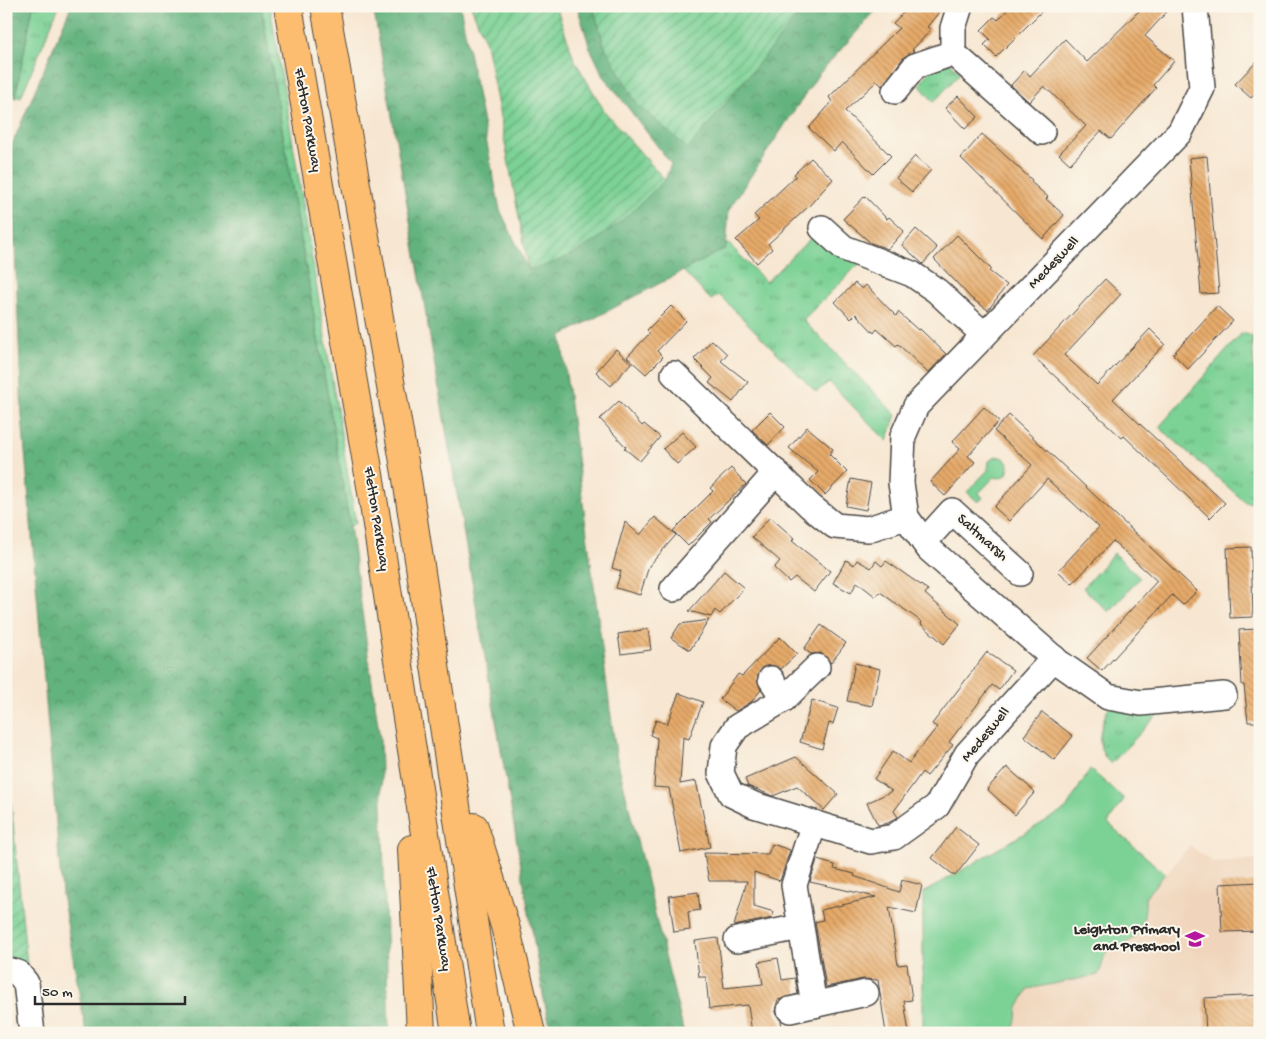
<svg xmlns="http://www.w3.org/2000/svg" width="1266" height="1039" font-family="'Gochi Hand',sans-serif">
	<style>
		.built { fill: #f0d5bc }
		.grass { fill: url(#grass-tufts); stroke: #537e60 }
		.forest { fill: url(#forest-crowns); stroke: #486f54 }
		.park { fill: #7bd195; stroke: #537e60 }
		.garden { fill: url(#garden-furrows); stroke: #537e60 }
		.building { fill: url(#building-back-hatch) }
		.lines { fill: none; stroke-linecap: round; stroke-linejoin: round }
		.minor-casing { stroke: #4a4744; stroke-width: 28 }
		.highway-casing { stroke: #4a4744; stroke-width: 30 }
		.minor { stroke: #fff; stroke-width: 25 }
		.highway { stroke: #fcbd6f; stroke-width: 28 }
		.labels { text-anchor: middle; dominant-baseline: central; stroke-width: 4; stroke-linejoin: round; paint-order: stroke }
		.street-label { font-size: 15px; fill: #2b2b2b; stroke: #fbf7ec }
		.poi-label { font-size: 15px; font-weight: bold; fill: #2b2b2b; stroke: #fbf7ec; text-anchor: end }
	</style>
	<defs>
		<pattern id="grass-tufts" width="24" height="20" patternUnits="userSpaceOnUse" patternTransform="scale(1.25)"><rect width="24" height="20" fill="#7bd195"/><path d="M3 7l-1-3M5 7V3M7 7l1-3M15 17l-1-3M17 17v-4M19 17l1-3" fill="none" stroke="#65aa7a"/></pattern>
		<pattern id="forest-crowns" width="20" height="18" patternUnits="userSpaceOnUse" patternTransform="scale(1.25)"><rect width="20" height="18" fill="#64b37e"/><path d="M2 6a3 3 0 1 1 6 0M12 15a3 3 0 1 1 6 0" fill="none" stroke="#539267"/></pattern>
		<pattern id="garden-furrows" width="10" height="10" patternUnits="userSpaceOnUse" patternTransform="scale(1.25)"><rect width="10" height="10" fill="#7bd195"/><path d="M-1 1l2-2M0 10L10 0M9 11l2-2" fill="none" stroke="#65aa7a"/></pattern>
		<pattern id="building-back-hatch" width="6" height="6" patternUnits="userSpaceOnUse" patternTransform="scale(1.25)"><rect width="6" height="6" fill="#e7ab6a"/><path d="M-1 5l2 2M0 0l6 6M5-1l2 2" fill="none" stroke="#bb8b57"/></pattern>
	</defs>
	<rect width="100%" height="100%" fill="#fbf7ec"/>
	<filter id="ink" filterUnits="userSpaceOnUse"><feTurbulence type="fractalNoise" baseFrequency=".02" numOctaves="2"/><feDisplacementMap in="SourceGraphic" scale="10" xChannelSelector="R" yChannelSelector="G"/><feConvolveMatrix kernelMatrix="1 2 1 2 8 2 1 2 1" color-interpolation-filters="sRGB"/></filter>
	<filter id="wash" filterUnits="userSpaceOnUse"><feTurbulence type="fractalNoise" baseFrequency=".0096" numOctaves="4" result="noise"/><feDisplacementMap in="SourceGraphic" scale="20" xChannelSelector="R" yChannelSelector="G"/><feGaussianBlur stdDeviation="1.12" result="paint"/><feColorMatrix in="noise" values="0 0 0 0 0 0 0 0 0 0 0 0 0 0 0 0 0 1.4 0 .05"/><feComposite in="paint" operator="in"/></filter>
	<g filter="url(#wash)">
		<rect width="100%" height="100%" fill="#f7e7d2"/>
		<polygon class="built" points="1190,846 1214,863 1260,860 1260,1033 1013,1033 1018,1008 1028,989 1098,975 1103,968 1105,954 1110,949 1121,946 1146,915 1145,897"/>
		<g class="grass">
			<polygon points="33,6 59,6 21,97 15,98"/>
			<polygon points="261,6 270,6 356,523 350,526"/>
			<path d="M950,62L960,73L934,102L920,86C926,70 935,67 950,62Z"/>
			<polygon points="822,227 859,264 803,320 896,415 887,441 829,382 816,392 719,295 711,300 683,271 728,243 766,282"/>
			<polygon points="1242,333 1252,336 1260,462 1260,503 1245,502 1159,427"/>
			<polygon points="996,456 1004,458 1009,465 1007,474 1000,478 994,477 979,493 983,498 978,502 967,492 988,470 989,461"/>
			<polygon points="1114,553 1140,578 1109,612 1083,588"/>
			<path d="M1111,703L1164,708L1111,764C1092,746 1101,723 1111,703Z"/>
		</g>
		<g class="forest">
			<path d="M6,6H33L15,98C0,81 6,29 6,6Z"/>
			<polygon points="71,6 261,6 350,526 380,739 389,1033 86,1033 62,894 22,416 11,147"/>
			<path d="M373,6H460L500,210L529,270C583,258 624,214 665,180L671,164L603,75L590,48L577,6H593L604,45L688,149L806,6H880L818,75L729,209L726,248L561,336L616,754L684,1033H552L544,1000Z"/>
		</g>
		<path class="park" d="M1090,769L1124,799L1108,823L1165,874L1145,897C1146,917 1142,938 1120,946C1115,948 1109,948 1106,953C1102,960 1103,968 1098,975L1028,989L1018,1008L1013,1033H919L923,1030V893L1066,809Z"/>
		<g class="garden">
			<path d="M471,6H556L574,59L605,112L665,180C626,218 585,258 529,270L486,43Z"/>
			<polygon points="593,6 806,6 688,149 637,104 604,45"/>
			<polygon points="6,753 27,965 6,965"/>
		</g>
		<g id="blocks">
			<g class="building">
				<polygon points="910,6 944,6 927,27 931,30 912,50 914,51 904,57 882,86 877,81 845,111 891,156 873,174 842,142 834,151 809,128 832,102 829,97 899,28 893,23"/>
				<polygon points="1011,6 1047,6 996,57 984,45 990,39 981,30 994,17 998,20"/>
				<polygon points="1144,6 1172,6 1145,36 1174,61 1153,85 1156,88 1111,139 1101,131 1070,164 1059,154 1086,126 1044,86 1029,102 1011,85 1025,70 1030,76 1065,39 1087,62"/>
				<polygon points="1260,58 1260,88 1251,98 1235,84"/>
				<polygon points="958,96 978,117 965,129 945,108"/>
				<polygon points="982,134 1032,180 1031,182 1048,197 1046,199 1064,215 1043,239 961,158"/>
				<polygon points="915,156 931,170 912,192 896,178"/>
				<polygon points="1207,156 1219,293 1201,294 1189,158"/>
				<polygon points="811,158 833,179 809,206 768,244 772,249 757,263 736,240 759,220 754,215 796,176 794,174"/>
				<polygon points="865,196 887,219 889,217 904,231 888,249 871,243 843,219"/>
				<polygon points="916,229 937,248 923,264 902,245"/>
				<polygon points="957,235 991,269 989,271 1007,285 988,310 971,298 934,259"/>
				<polygon points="1105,279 1121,294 1064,355 1097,385 1150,329 1165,344 1113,399 1225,503 1210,518 1124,436 1122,438 1033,356"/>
				<polygon points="855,283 862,289 866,285 896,316 898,312 918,330 920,329 946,354 928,373 898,344 896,346 877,329 874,333 856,314 851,319 835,302"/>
				<polygon points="671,306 686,321 657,351 663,357 646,374 627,357 650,333 647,330"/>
				<polygon points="1217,306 1233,321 1188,369 1173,354"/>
				<polygon points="712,340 727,354 721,361 748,382 733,402 709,383 713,378 694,359"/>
				<polygon points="616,349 631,363 611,386 596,372"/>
				<polygon points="619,401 642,426 644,424 660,437 640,461 624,448 626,447 600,419"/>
				<polygon points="984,407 999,421 968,456 975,462 945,496 930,482 960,449 952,442"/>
				<polygon points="770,412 785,427 768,445 752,430"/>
				<polygon points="1009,415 1197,591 1183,605 1172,595 1102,671 1087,658 1157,581 1113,541 1072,584 1058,571 1099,527 1047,479 1009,521 994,507 1032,465 994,431"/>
				<polygon points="807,427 833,449 829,454 847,472 825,495 810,480 818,472 789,448"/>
				<polygon points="682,432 696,447 677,464 663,449"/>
				<polygon points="731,468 746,484 709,519 712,522 688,546 673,531 713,491 710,488"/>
				<polygon points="851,479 871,483 866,510 846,506"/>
				<polygon points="655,517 676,535 649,566 640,595 616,588 621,571 612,568 625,522 640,535"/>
				<polygon points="770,517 794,538 792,541 830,571 814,592 795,577 789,582 774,568 780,561 752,537"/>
				<polygon points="1251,547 1253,617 1230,618 1227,548"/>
				<polygon points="846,560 854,565 857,560 871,568 876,561 882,566 886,561 928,590 925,594 960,624 944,644 921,624 922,622 880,592 876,597 857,582 851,593 833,583"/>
				<polygon points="724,571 744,588 720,614 715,610 711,617 689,611"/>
				<polygon points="709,620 690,650 671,638 680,624"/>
				<polygon points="821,625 846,643 831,663 821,653 811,654 804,649"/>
				<polygon points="648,629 651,650 621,654 618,634"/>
				<polygon points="1257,629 1260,722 1248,722 1244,685 1242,685 1239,630"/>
				<polygon points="780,637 797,654 781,669 771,665 763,667 757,679 761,690 751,702 736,711 720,699 738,674 742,676"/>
				<polygon points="987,652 1013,670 999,690 992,685 949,742 953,745 927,776 922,772 894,811 898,817 888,823 878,825 867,803 892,791 874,779 893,751 909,763 937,727 932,724"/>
				<polygon points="855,663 880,669 872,706 847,701"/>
				<polygon points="679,693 703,702 689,739 683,737 680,784 696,781 710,847 681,853 669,788 654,787 657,738 650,735 656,720 667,724"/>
				<polygon points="812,700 838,708 833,724 829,723 822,749 800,742"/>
				<polygon points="1042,712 1073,736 1054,760 1024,736"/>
				<polygon points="796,757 838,794 824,810 797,786 773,796 748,786 745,779"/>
				<polygon points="1007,767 1035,792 1015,815 987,789"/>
				<polygon points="956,827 979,845 955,876 932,858"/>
				<polygon points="772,844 790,850 780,881 754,872 754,906 774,912 772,918 734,926 747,881 709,881 704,853 768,854"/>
				<polygon points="817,860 835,865 834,869 855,874 854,876 899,892 902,880 922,885 916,913 889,907 898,965 907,964 912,1000 904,1001 909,1033 886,1033 878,980 863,979 826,987 815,922 823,920 821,910 876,897 810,882"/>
				<polygon points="1260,882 1260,931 1222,932 1220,884"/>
				<polygon points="698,892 700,910 688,912 690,930 674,932 669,896"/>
				<polygon points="718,938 724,988 763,984 759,962 778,958 782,980 795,978 798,994 778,1000 776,1006 776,1014 781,1021 783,1033 752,1033 748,1005 709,1009 706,977 699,977 695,941"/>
				<polygon points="1260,995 1260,1033 1206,1033 1204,998"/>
			</g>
		</g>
	</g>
	<g filter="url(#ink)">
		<use href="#blocks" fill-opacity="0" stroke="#4a4744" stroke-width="1"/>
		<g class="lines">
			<defs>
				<g id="minor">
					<polyline points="960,6 953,28 953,53 1042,132"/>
					<polyline points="1195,6 1202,88 1180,132 916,406 903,436 901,483 906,517 929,549 1058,662 1108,697 1141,703 1224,695"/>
					<polyline points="895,91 915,66 953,53"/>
					<polyline points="822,228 844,248 912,274 937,291 984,335"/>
					<polyline points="674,374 810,506 835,526 868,529 906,517"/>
					<polyline points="924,542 952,511 1020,573"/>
					<polyline points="673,589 776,472"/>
					<polyline points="817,667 784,699 737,727 724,746 721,773 731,794 754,805 871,841 894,837 937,806 967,754 1054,658"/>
					<polyline points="771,679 784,699"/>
					<polyline points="814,823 794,885 814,1005"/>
					<polyline points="737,940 800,927"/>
					<polyline points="6,970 18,973 26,983 32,1033"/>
					<polyline points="790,1010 866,993"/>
				</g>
				<g id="highway">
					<polyline points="288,6 371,486 456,1033"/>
					<polyline points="325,6 407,479 490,1033"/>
					<polyline points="474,827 505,926 531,1033"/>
					<polyline points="412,849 421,1033"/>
				</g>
			</defs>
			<use href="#minor" class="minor-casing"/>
			<use href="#highway" class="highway-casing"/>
			<use href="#minor" class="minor"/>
			<use href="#highway" class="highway"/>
		</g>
	</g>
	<defs>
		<symbol id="school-bare" viewBox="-9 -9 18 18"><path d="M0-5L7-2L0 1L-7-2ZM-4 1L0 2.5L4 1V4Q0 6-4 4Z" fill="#b5179e" stroke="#fbf7ec" stroke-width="2.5" paint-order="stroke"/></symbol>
	</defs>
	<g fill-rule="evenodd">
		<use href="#school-bare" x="1181" y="925" width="28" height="28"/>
	</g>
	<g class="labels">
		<g class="street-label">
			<text transform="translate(307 120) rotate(80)">Fletton Parkway</text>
			<text transform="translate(1054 263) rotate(-46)">Medeswell</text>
			<text transform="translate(376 519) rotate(81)">Fletton Parkway</text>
			<text transform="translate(982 538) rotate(42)">Saltmarsh</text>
			<text transform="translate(986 735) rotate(-50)">Medeswell</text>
			<text transform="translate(438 919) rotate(81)">Fletton Parkway</text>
		</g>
		<g class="poi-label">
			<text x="1180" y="930">Leighton Primary<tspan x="1180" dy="17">and Preschool</tspan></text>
		</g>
	</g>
	<rect width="1266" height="1039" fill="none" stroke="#fbf7ec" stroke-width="25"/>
	<path d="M35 996v8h150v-8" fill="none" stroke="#2b2b2b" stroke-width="2.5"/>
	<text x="42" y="996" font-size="15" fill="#2b2b2b" stroke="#fbf7ec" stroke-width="4" paint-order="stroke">50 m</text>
</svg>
